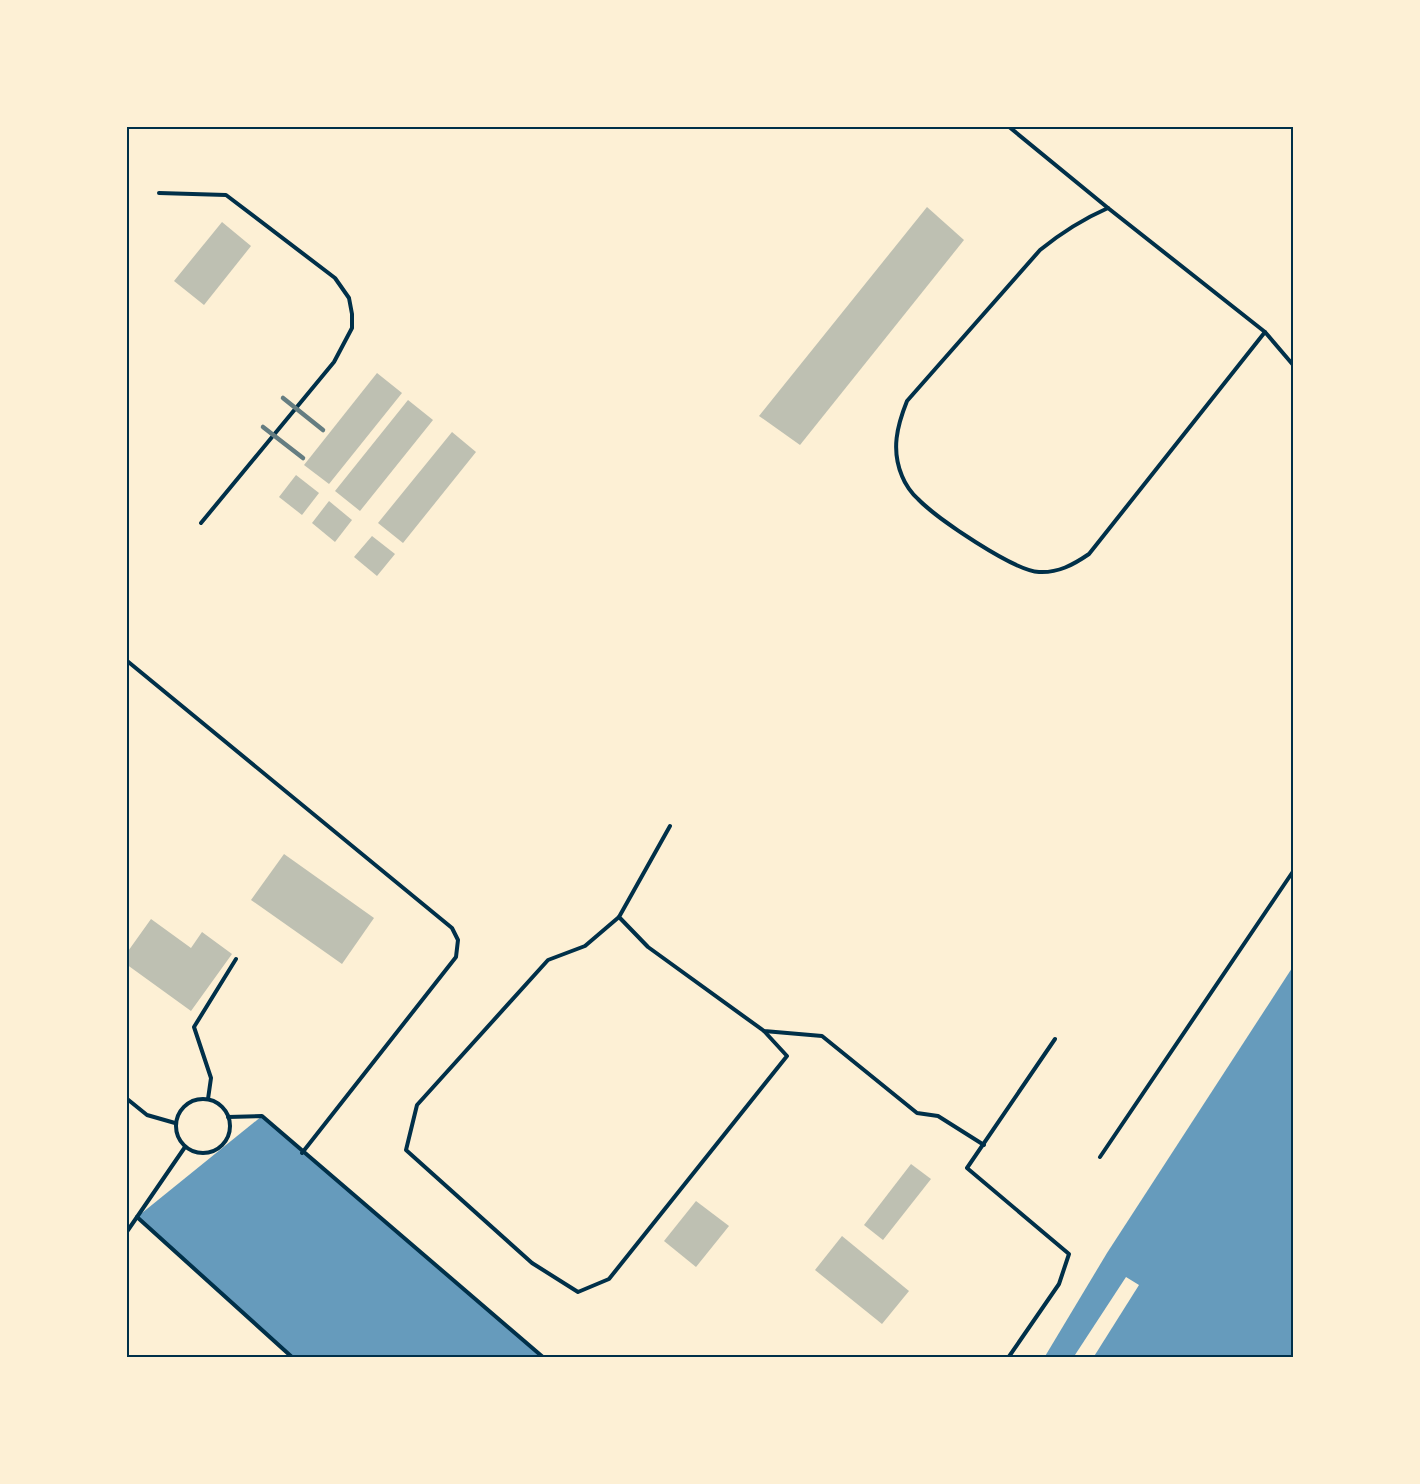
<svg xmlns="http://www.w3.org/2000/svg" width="1420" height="1484" font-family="Mulish,sans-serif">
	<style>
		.water { fill: #669bbc }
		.pier { fill: #fdf0d5 }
		.building { fill: #bec0b2 }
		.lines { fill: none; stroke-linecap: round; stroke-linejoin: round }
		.service { stroke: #003049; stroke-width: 4 }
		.rail { stroke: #657d81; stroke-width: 4.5 }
		.neatline { fill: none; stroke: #003049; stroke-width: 2 }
	</style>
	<rect width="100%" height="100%" fill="#fdf0d5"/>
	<g class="water">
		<polygon points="1294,965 1294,1358 1044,1358 1107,1253"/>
		<polygon points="262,1116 544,1358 292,1358 137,1217"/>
	</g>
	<polygon class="pier" points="1126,1277 1139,1285 1093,1358 1073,1358"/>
	<g class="building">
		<polygon points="927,207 964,240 800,445 759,416"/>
		<polygon points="222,222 251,246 204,305 174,281"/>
		<polygon points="377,373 402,393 329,484 304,465"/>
		<polygon points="408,400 433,420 360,511 335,491"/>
		<polygon points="452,432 476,452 403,543 378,523"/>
		<polygon points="296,475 319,493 302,515 279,497"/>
		<polygon points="329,501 352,520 335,542 312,523"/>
		<polygon points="372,536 395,554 377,576 354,557"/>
		<polygon points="284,854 374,918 342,964 251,900"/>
		<polygon points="151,919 191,948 202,932 232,954 191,1011 126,964 126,954"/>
		<polygon points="911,1164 931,1179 883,1240 864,1225"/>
		<polygon points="696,1201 729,1226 696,1267 664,1241"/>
		<polygon points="842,1236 909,1291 882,1324 815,1270"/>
	</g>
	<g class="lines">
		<g class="service">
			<polyline points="1008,126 1108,208 1265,332 1294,366"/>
			<polyline points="159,193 226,195 335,278 349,298 352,314 352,328 334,362 201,523"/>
			<path d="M1108,208C1083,219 1061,233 1040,250L907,401C897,426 891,450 902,476C905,484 912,494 918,499C936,518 1014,571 1039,572C1058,573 1073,565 1089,554L1265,332"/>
			<polyline points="126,660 452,928 458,940 456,957 302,1153"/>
			<polyline points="670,826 619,917 648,947 764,1031 822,1036 917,1113 938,1116 984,1145"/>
			<polyline points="619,917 585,946 548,960 417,1105 406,1150 532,1263 578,1292 609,1279 787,1056 764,1031"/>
			<polyline points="126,1098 147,1115 175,1123"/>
			<circle cx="203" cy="1126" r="27"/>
			<polyline points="208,1099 211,1078 194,1027 236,959"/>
			<polyline points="228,1117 262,1116 544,1358"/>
			<polyline points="185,1147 137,1217 293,1358"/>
			<polyline points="1100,1157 1294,870"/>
			<polyline points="126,1233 137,1217"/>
			<polyline points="1008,1358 1059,1284 1069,1254 967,1168 1055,1039"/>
		</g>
		<g class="rail">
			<polyline points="283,398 323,430"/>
			<polyline points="263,427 303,458"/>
		</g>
	</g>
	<rect width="1420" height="1484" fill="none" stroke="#fdf0d5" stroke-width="255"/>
	<rect x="128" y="128" width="1164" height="1228" class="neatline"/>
</svg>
